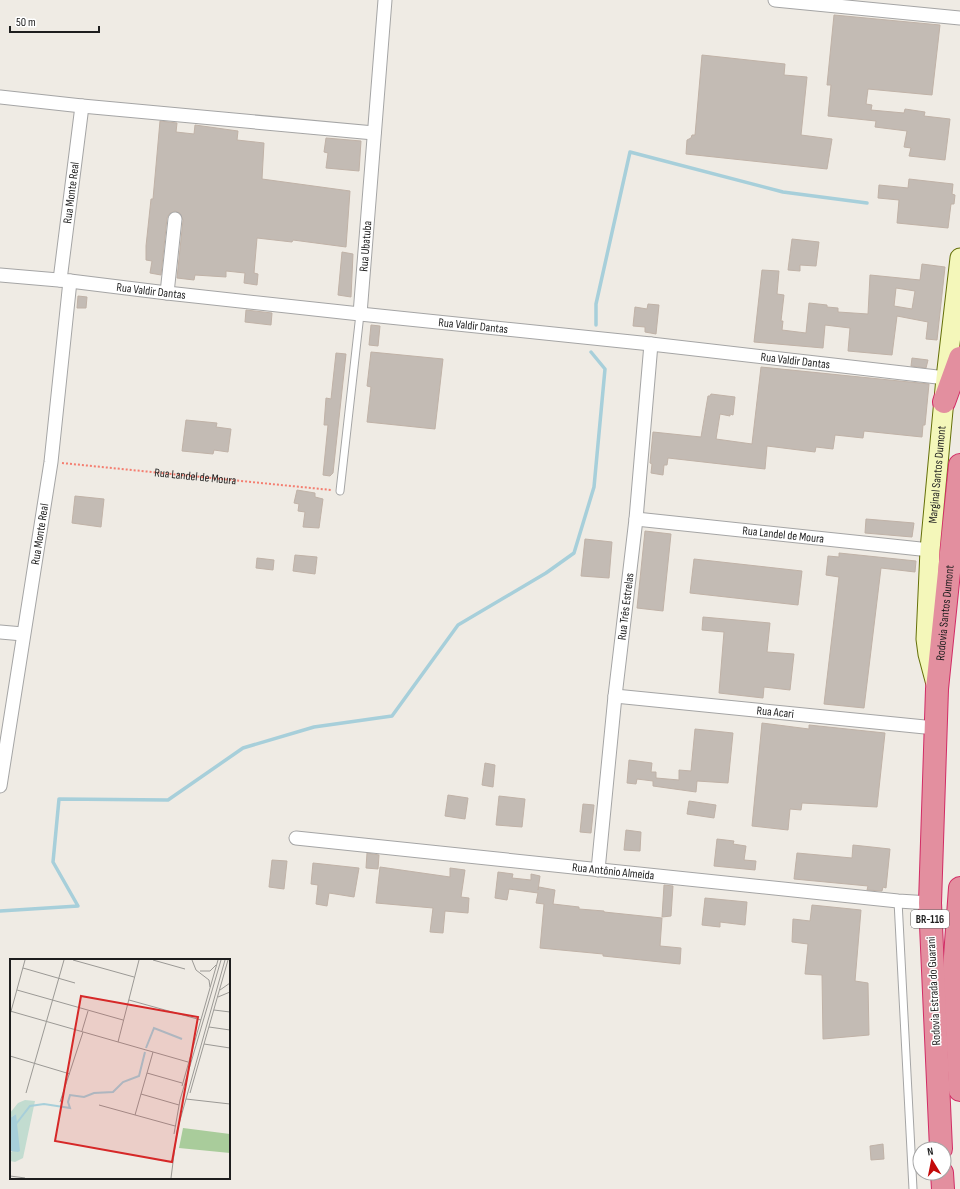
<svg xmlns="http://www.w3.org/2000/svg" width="960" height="1189" font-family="'Sofia Sans Condensed',sans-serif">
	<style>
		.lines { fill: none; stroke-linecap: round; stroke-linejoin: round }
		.stream { stroke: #a7cfda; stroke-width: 3.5 }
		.building { fill: #c3bbb4; stroke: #c0b2a7; fill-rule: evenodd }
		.lane-casing { stroke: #a5a5a5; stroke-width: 9 }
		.street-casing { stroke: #a5a5a5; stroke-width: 15 }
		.secondary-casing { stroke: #657009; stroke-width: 21 }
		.highway-casing { stroke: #d22c65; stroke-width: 24 }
		.path { stroke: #f47e70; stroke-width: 2; stroke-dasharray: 2 2; stroke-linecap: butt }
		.lane { stroke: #fff; stroke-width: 7 }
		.street { stroke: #fff; stroke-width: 13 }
		.secondary { stroke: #f4f7ba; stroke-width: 19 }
		.highway { stroke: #e38f9f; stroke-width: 22 }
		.labels { text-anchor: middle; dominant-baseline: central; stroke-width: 3; stroke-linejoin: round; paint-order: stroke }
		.shield { fill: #fff; stroke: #626262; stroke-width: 1 }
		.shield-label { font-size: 11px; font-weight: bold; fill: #1e1e1e }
		.street-label { font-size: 12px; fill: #1e1e1e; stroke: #fff }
		.inset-river { fill: none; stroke: #a7cfda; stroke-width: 2 }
		.inset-road { fill: none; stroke: #9b9995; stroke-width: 1 }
		.view { fill: #d62828; fill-opacity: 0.15; stroke: #d62828; stroke-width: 2 }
		.inset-edge { fill: none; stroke: #1e1e1e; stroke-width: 2 }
	</style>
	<rect width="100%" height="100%" fill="#efebe4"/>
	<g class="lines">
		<g class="stream">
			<polyline points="596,325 596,304 630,152 783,192 867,203"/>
			<polyline points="0,911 78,906 53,862 59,799 168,800 243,748 314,727 392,716 458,625 546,573 574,553 594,487 605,369 591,352"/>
		</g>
	</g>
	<g class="building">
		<polygon points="834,15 940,25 932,95 868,89 866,104 872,105 871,110 904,113 905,109 925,112 924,116 950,119 945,160 909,156 911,148 904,147 907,131 875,127 876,121 828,116 831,85 827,85"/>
		<polygon points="702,55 785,64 784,75 807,77 801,135 832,139 827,169 686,154 687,140 691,138 692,135 695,135"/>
		<polygon points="160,121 177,123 176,132 194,134 195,125 238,131 237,140 264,143 262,179 350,191 346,247 293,240 292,242 257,238 254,273 258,274 257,285 244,283 245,273 226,271 226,277 195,275 194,280 177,278 183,220 180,213 175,211 169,214 167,218 161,275 150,273 152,261 146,260 146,246 151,199 153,199"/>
		<polygon points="326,138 361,141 359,171 326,168 328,153 324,152"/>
		<polygon points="909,179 953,184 952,194 955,195 954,204 951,204 948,228 897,223 899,200 878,198 879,185 908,188"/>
		<polygon points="792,239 819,242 816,266 800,265 800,271 788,270"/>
		<polygon points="342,252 353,254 351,297 338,295"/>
		<path d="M922,264L945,267L937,340L926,339L928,322L897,316L892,355L848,351L850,328L825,325L823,348L754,342L762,270L779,271L777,294L784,295L781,321H783L782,330L806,333L809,303L827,305V307L838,308V312L868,314L870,275L920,280ZM896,288L915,291L912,309L894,306Z"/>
		<polygon points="78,296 87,297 86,308 77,308"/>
		<polygon points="648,304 659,305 656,334 645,332 645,327 633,326 635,307 647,309"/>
		<polygon points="246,310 272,313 271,325 245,322"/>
		<polygon points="371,325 380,326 378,346 369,345"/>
		<polygon points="371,352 443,359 435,429 367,422 371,387 367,386"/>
		<polygon points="336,353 346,354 333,473 330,476 323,475 328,425 324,425 326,398 331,399"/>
		<polygon points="912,358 928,360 926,368 911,366"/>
		<polygon points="761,367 929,384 925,425 923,425 922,437 864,431 863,438 835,435 833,449 816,447 815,452 767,446 765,469 668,458 667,465 664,465 663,475 651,473 652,464 650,463 653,432 701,437 708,396 710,396 711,394 735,397 733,415 730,414 730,416 720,414 716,439 752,444"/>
		<polygon points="186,420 217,423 216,427 231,429 228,452 214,450 213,454 182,451"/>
		<polygon points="297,490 315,493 315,497 323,499 319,528 303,527 305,512 298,511 299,504 294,503"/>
		<polygon points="75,496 104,499 101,527 72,523"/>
		<polygon points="866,519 914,523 912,537 865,533"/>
		<polygon points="645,531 671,534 663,611 637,608"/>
		<polygon points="585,539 612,542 609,578 581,576"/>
		<polygon points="839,553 916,561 915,572 881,568 864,708 824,704 839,577 826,575 828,556 839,557"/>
		<polygon points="295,555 317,557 315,574 293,571"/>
		<polygon points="257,558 274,560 273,570 256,568"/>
		<polygon points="694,559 802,571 798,605 690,593"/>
		<polygon points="703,617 770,623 767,652 794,654 790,690 764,687 763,698 719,693 724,632 702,630"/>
		<polygon points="762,723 809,729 809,725 885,733 877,807 802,803 801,810 790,809 788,830 752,826"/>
		<polygon points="695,729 733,733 728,783 697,781 696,792 653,786 653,781 637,779 636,784 627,783 629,760 652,763 651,772 656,772 656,778 679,780 679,770 691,771"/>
		<polygon points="485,763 495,765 493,787 482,785"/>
		<polygon points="448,795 468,798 465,819 445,816"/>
		<polygon points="499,796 525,799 522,827 496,825"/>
		<polygon points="689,801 716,805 714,818 687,814"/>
		<polygon points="583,804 594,805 591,833 580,832"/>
		<polygon points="626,830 641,832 640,851 624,850"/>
		<polygon points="717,839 734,841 733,844 746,846 744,860 756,861 755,870 714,866"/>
		<polygon points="853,845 890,849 886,888 883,887 882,891 867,890 868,886 794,879 797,853 852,858"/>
		<polygon points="367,853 379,855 378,869 366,868"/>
		<polygon points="272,860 287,861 284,889 269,887"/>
		<polygon points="313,863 359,868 354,897 329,893 327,906 316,904 318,885 311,884"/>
		<polygon points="380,867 450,877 450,868 465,870 461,897 469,898 468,913 445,911 443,933 430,932 433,908 376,903"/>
		<polygon points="498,872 513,874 512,878 531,880 531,874 540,876 538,890 539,887 555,890 553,904 579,907 579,909 604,911 604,912 662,918 660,946 681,948 680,964 603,956 603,954 540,948 544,904 536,903 538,893 509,889 507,900 495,898"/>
		<polygon points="664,885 673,886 671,916 662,917"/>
		<polygon points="705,898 747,902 745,925 720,922 720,927 702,925"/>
		<polygon points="812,905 861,910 855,981 868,983 869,1035 823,1039 822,975 805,974 808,944 792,942 793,919 810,921"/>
		<polygon points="883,1144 884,1159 871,1160 870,1146"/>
	</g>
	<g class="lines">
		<defs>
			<g id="lane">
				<polyline points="340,491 360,314"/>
				<polyline points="898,901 913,1189"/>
			</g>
			<g id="street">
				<polyline points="775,0 960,18"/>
				<polyline points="0,97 82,106 374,133"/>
				<path id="s2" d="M0,275L70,281L167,293L360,314L651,344L946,378"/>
				<path id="s3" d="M60,280L82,106"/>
				<polyline points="167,293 175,219"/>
				<path id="s4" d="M360,314L385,0"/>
				<path id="s5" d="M636,519L930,550"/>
				<polyline points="0,632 23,634"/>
				<path id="s6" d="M615,696L935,728"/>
				<path id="s7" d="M0,786L51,462L70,281"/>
				<path id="s8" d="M296,838L898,901L930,903"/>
				<path id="s9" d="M598,870L615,696L636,519L651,344"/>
			</g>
			<g id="secondary">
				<path id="s10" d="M936,684L928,654L926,639L930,550L946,378L960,258"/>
			</g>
			<g id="highway">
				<polyline points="944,402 960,358"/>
				<polyline points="960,888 954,970 960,1090"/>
				<path id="s11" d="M941,1149L930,903L937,689L960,465"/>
				<polyline points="942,1173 943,1189"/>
			</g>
		</defs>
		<use href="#lane" class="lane-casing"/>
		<use href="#street" class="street-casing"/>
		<use href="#secondary" class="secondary-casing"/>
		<use href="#highway" class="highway-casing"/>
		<path class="path" id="s1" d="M62,463L331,490"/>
		<use href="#lane" class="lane"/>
		<use href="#street" class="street"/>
		<use href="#secondary" class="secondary"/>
		<use href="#highway" class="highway"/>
	</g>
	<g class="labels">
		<rect class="shield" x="911" y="910" width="38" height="18" rx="3"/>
		<g class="shield-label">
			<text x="930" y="919">BR-116</text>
		</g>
		<g class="street-label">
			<text stroke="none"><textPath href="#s3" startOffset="88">Rua Monte Real</textPath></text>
			<text stroke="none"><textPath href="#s4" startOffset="68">Rua Ubatuba</textPath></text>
			<text stroke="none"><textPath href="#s2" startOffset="152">Rua Valdir Dantas</textPath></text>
			<text stroke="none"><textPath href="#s2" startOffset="476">Rua Valdir Dantas</textPath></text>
			<text stroke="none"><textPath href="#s2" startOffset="800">Rua Valdir Dantas</textPath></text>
			<text stroke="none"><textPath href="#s10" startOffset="211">Marginal Santos Dumont</textPath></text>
			<text stroke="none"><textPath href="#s1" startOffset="134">Rua Landel de Moura</textPath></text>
			<text stroke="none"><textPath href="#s7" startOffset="255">Rua Monte Real</textPath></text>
			<text stroke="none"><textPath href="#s5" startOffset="148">Rua Landel de Moura</textPath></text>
			<text stroke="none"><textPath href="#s9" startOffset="265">Rua Três Estrelas</textPath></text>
			<text stroke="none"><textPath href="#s11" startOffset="537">Rodovia Santos Dumont</textPath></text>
			<text stroke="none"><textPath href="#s6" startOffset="161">Rua Acari</textPath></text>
			<text stroke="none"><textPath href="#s8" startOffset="319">Rua Antônio Almeida</textPath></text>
			<text transform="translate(934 991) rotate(-93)">Rodovia Estrada do Guarani</text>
		</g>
	</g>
	<g transform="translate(10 959)">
		<rect width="220" height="220" fill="#efebe4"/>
		<path d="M173,169L220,175V194L169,189Z" fill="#a9cc9b"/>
		<path d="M15,141L25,142L13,199L5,203L0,202V192L2,193L6,155L0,159V154L8,144Z" fill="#c2dcd0"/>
		<path d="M6,155L10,192L8,193L0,192V159Z" fill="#a7cfda"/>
		<path class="inset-river" d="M136,89L144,69L172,80M6,165L20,147L34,145L60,149L58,143L60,136L74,138L84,134L103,133L113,123L129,117L135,93"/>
		<path class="inset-road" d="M63,1L124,18M143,1L175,10M182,1L186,11L199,21L200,28M13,9L65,24M190,12H200L206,6M7,31L113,61M210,31L220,24M208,38L220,33M119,41L191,61M204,51L220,53M0,52L178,103M0,56L15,1M199,68L220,71M72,72L78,52M108,83L129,1M194,85L220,89M0,97L60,115M137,114L172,124M172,127L208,1M16,134L54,1M180,134L218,1M131,135L169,146M176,140L220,145M50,143L73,73M89,146L165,167M125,156L143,93M164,175L170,141L211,1M0,217L15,219M161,219L167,172L215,1"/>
		<path class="view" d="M71,37L188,58L162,203L45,182Z"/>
		<rect width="220" height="220" class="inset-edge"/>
	</g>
	<g transform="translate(932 1161) rotate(350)"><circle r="19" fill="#ffffff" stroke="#a5a5a5"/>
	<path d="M0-3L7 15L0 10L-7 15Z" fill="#c30909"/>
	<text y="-6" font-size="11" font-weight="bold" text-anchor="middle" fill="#1e1e1e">N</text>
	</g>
	<path d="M10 26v6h89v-6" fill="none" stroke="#1e1e1e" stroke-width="2"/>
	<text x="16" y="26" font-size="12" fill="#1e1e1e" stroke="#ffffff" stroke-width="3" paint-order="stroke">50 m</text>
</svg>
